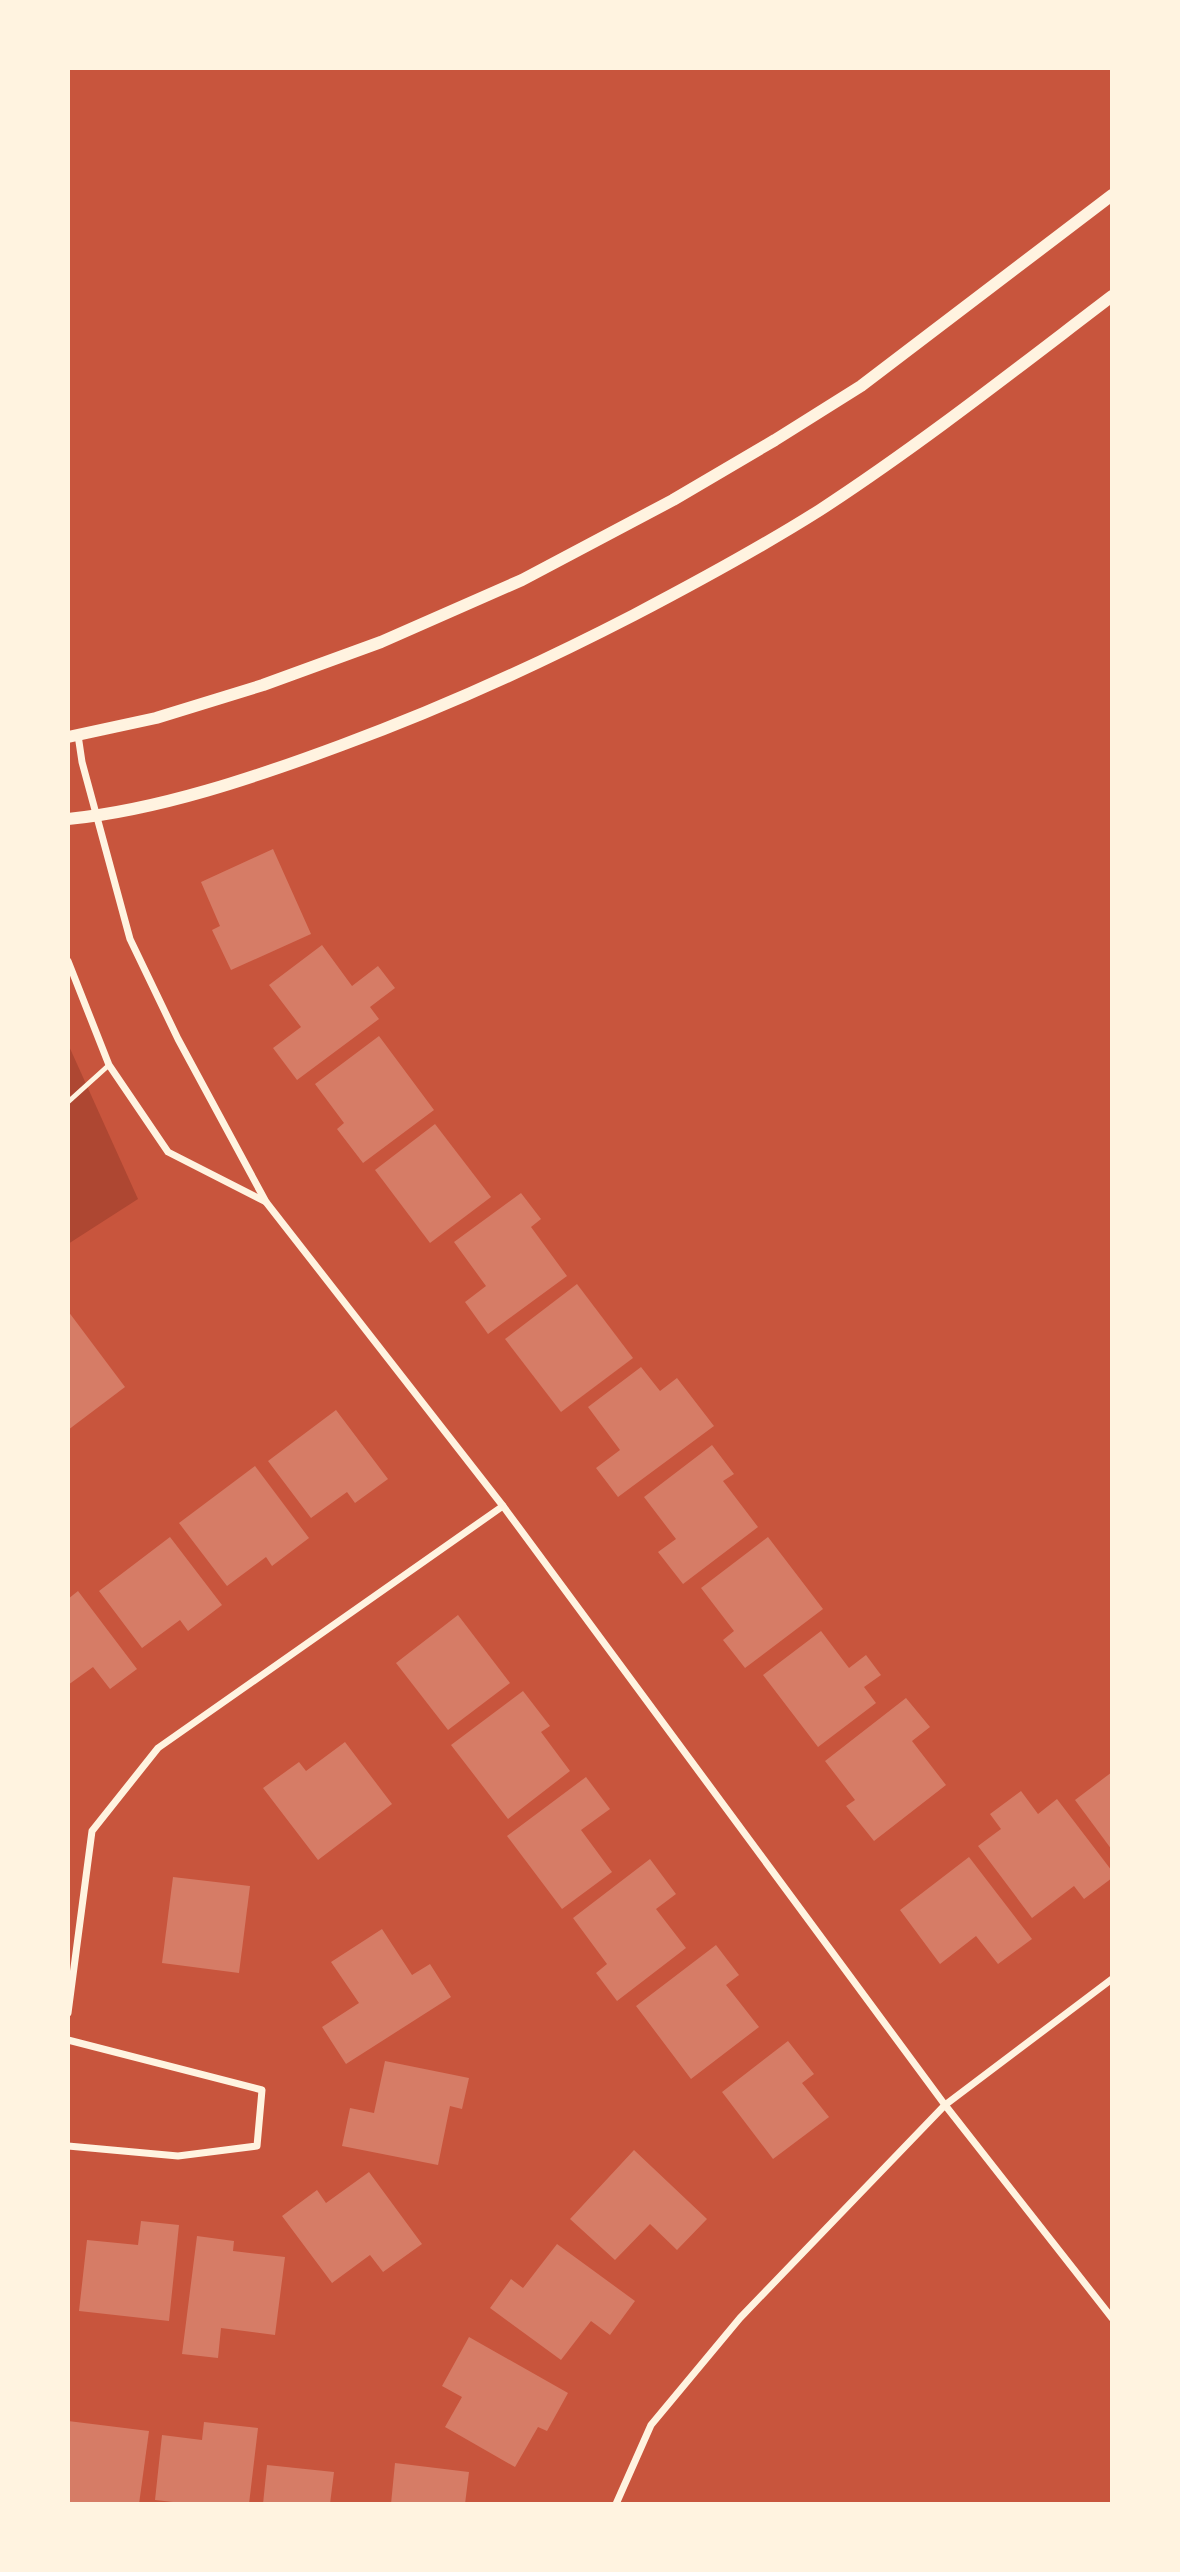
<svg xmlns="http://www.w3.org/2000/svg" width="1180" height="2572" font-family="Figtree,sans-serif">
	<style>
		.green { fill: #ae4732 }
		.building { fill: #d67c66 }
		.lines { fill: none; stroke-linecap: round; stroke-linejoin: round }
		.service { stroke: #fff3e0; stroke-width: 5 }
		.minor { stroke: #fff3e0; stroke-width: 7 }
		.tertiary { stroke: #fff3e0; stroke-width: 12 }
	</style>
	<rect width="100%" height="100%" fill="#c8553d"/>
	<polygon class="green" points="68,1044 138,1199 68,1244"/>
	<g class="building">
		<polygon points="273,849 311,934 231,970 212,930 220,926 201,882"/>
		<polygon points="322,945 352,986 378,966 395,988 370,1007 379,1019 297,1080 273,1048 301,1027 269,985"/>
		<polygon points="379,1036 434,1110 363,1163 337,1129 344,1123 315,1084"/>
		<polygon points="435,1124 491,1197 430,1243 375,1170"/>
		<polygon points="521,1193 541,1219 531,1227 567,1276 488,1334 465,1302 486,1286 454,1242"/>
		<polygon points="577,1284 633,1358 561,1412 505,1339"/>
		<polygon points="68,1311 125,1387 68,1430"/>
		<polygon points="641,1367 660,1391 677,1378 714,1426 618,1497 596,1468 620,1450 588,1407"/>
		<polygon points="336,1410 388,1479 355,1503 347,1492 311,1518 268,1461"/>
		<polygon points="712,1445 734,1474 723,1481 758,1527 683,1584 658,1552 676,1539 644,1497"/>
		<polygon points="255,1466 309,1538 272,1566 266,1557 227,1586 179,1523"/>
		<polygon points="170,1537 222,1605 188,1631 180,1620 142,1648 99,1591"/>
		<polygon points="768,1537 823,1609 745,1668 723,1640 734,1631 701,1588"/>
		<polygon points="78,1591 137,1669 110,1689 93,1667 68,1685 68,1599"/>
		<polygon points="458,1615 510,1683 448,1730 396,1663"/>
		<polygon points="821,1631 849,1668 866,1655 881,1675 864,1687 876,1703 818,1747 763,1675"/>
		<polygon points="523,1691 550,1726 541,1732 570,1771 508,1819 451,1745"/>
		<polygon points="906,1698 930,1727 912,1741 946,1785 874,1841 846,1806 855,1800 825,1761"/>
		<polygon points="345,1742 392,1804 318,1860 263,1788 299,1762 306,1771"/>
		<polygon points="1112,1772 1112,1850 1075,1800"/>
		<polygon points="586,1777 610,1809 581,1830 612,1872 562,1909 507,1836"/>
		<polygon points="1021,1791 1038,1814 1057,1799 1112,1871 1112,1878 1084,1899 1074,1886 1032,1918 978,1846 1001,1829 990,1814"/>
		<polygon points="969,1857 1032,1939 998,1964 976,1936 940,1964 900,1910"/>
		<polygon points="650,1859 676,1894 656,1909 686,1948 617,2001 596,1973 607,1964 573,1918"/>
		<polygon points="173,1877 250,1886 239,1973 162,1963"/>
		<polygon points="382,1929 412,1975 430,1964 451,1997 346,2064 322,2027 359,2003 331,1962"/>
		<polygon points="716,1945 739,1975 726,1985 759,2027 691,2079 636,2006"/>
		<polygon points="788,2041 814,2074 802,2083 829,2117 773,2159 722,2092"/>
		<polygon points="385,2061 469,2078 462,2109 450,2106 438,2165 342,2146 350,2108 374,2113"/>
		<polygon points="634,2150 707,2219 677,2250 650,2224 615,2260 570,2219"/>
		<polygon points="369,2172 422,2244 383,2272 370,2255 332,2283 282,2216 317,2190 326,2203"/>
		<polygon points="141,2221 179,2225 169,2321 79,2311 87,2240 138,2245"/>
		<polygon points="197,2236 234,2241 233,2251 285,2257 275,2335 221,2328 218,2358 182,2354"/>
		<polygon points="557,2244 635,2301 610,2335 591,2321 561,2360 490,2308 511,2279 523,2288"/>
		<polygon points="469,2337 568,2393 547,2431 538,2427 515,2467 445,2427 462,2397 442,2386"/>
		<polygon points="68,2421 149,2431 139,2504 68,2504"/>
		<polygon points="204,2422 258,2428 249,2504 191,2504 155,2500 162,2435 202,2440"/>
		<polygon points="395,2463 469,2472 465,2504 391,2504"/>
		<polygon points="267,2465 334,2472 330,2504 263,2504"/>
	</g>
	<g class="lines">
		<polyline class="service" points="68,1102 109,1065"/>
		<g class="minor">
			<polyline points="78,735 82,762 130,939 178,1039 266,1202 503,1506 945,2105 1112,2318"/>
			<polyline points="68,961 109,1065 168,1152 266,1202"/>
			<polyline points="68,2013 92,1831 158,1748 503,1506"/>
			<polyline points="68,2040 262,2090 257,2146 178,2156 68,2146"/>
			<polyline points="616,2504 651,2425 740,2318 945,2105 1112,1979"/>
		</g>
		<g class="tertiary">
			<polyline points="68,737 156,718 263,685 381,642 522,580 673,500 775,440 861,386 1112,195"/>
			<path d="M68,819C159,810 256,777 342,745C443,708 539,664 634,615C697,582 760,548 820,510C921,444 1016,369 1112,296"/>
		</g>
	</g>
	<rect width="1180" height="2572" fill="none" stroke="#fff3e0" stroke-width="140"/>
</svg>
